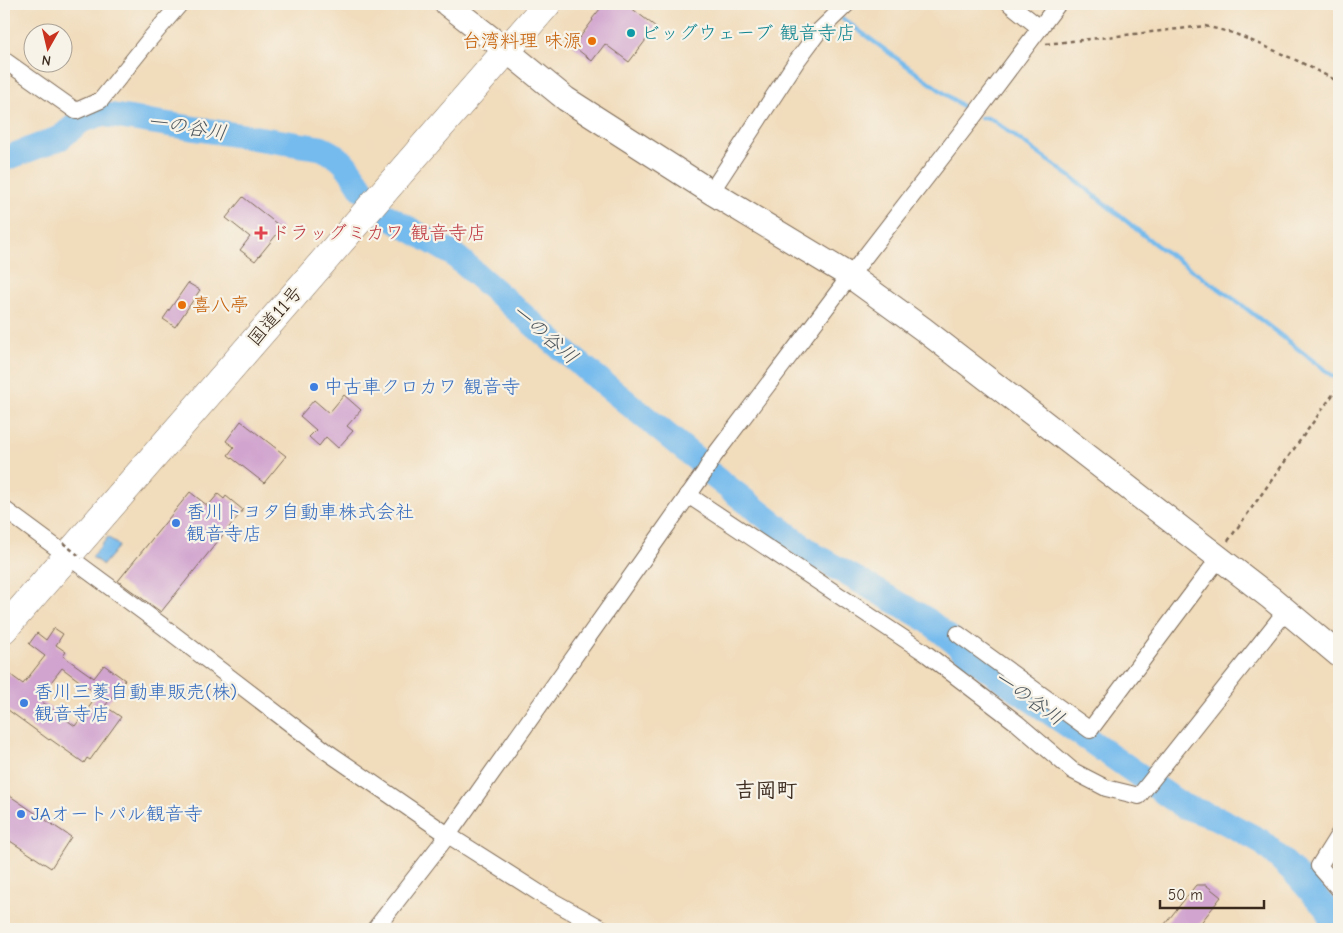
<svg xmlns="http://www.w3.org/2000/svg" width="1343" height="933" font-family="'Comic Neue','Klee One',sans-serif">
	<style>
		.water { fill: #76bbed; stroke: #587286 }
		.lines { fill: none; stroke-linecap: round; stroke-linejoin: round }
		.stream { stroke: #76bbed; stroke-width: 4.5 }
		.river { stroke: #76bbed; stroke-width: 25 }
		.building { fill: #d1a4cf; fill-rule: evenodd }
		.street-casing { stroke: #7b6855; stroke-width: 18 }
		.secondary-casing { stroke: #7b6855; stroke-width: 26 }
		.highway-casing { stroke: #7b6855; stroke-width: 29 }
		.path { stroke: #7b6855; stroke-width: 2.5; stroke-dasharray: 4 4; stroke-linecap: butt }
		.street { stroke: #fff; stroke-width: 16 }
		.secondary { stroke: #fff; stroke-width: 24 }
		.highway { stroke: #fff; stroke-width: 28 }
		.path-bridge { stroke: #7b6855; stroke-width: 2.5; stroke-dasharray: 4 4; stroke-linecap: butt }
		.culture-dot { fill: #0f9aa8; stroke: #f7f3e8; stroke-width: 2 }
		.food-dot { fill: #e8710a; stroke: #f7f3e8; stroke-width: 2 }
		.health-dot { fill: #e0444e; stroke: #f7f3e8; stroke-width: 2 }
		.shop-dot { fill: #3f7fe0; stroke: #f7f3e8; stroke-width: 2 }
		.labels { text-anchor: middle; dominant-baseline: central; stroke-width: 4.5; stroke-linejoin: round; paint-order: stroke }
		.culture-label { font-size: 19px; fill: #0d838f; stroke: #f7f3e8; text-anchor: start }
		.food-label { font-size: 19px; fill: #c56008; stroke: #f7f3e8; text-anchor: end }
		.health-label { font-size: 19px; fill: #be3a42; stroke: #f7f3e8; text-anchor: start }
		.street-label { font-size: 19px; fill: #3b2a1e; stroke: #f7f3e8 }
		.shop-label { font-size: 19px; fill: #366cbe; stroke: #f7f3e8; text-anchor: start }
		.water-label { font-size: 20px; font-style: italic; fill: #4d565c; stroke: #f7f3e8 }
		.quarter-label { font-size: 21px; font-weight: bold; fill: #3b2a1e; stroke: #f7f3e8 }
	</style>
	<rect width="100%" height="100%" fill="#f7f3e8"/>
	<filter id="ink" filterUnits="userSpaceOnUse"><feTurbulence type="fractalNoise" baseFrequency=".02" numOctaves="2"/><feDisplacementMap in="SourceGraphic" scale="10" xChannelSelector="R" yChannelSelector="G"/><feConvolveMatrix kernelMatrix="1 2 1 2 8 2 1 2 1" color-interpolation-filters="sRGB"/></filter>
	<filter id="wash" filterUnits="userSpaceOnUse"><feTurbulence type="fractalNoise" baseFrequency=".0096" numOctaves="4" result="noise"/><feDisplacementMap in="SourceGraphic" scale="20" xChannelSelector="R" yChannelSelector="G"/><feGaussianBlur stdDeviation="1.12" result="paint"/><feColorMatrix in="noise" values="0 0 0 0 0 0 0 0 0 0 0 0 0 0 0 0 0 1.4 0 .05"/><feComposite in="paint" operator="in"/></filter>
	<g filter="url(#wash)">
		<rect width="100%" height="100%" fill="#f1dcbb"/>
		<polygon class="water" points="108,537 119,546 103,565 92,557"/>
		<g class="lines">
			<g class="stream">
				<polyline points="843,19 970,112"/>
				<polyline points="981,118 990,118 1079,183 1156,245 1238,302 1339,381"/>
			</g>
			<g class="river">
				<path d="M4,159L60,138L81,121L101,114L321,148C345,159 348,167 362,189"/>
				<polyline points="385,215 453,254 564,351 700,462"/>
				<polyline points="711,474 814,555 926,619 985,667 1183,806 1217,818 1261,841 1290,868 1326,908 1335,929"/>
			</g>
		</g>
		<g id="blocks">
			<g class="building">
				<polygon points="604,4 626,4 656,27 629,62 605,44 592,61 573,46 593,20 592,19"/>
				<polygon points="243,197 282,228 255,261 240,250 250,237 226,218"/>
				<polygon points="188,283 200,290 175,327 163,319"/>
				<polygon points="344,395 361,410 347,426 353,431 338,448 326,437 319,446 309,437 316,430 300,416 314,400 329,413"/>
				<polygon points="241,421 286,456 264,483 228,455 234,447 226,441"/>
				<polygon points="190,492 208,506 218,494 224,499 226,496 243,510 161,612 118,581"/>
				<path d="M54,628L63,634L56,645L66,652L63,656L94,678L104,665L125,680L105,706L121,717L90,760L87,758L84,763L50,739L49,740L4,707V670L23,684L45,656L29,644L37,633L46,640ZM62,668L98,695L75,726L38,699Z"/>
				<polygon points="4,792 71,837 51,868 4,837"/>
				<polygon points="1196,885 1206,885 1221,897 1196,929 1161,929"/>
			</g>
		</g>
	</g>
	<g filter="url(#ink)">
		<use href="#blocks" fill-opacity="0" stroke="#7b6855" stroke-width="1"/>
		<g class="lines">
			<defs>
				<g id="street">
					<polyline points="1010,4 1040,28"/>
					<polyline points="4,60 76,111 101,100 149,40 180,4"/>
					<polyline points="711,192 796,62 819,31 847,4"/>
					<polyline points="688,495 924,652 1017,723 1073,771 1106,788 1139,796 1286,611"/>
					<polyline points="4,509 164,627 326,751 448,835 547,898 603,929"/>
					<polyline points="958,634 1090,730 1219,558"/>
					<polyline points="1339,834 1319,866 1339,889"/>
					<polyline points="375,929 448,835 654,544 704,473 714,456 850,276 970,121 1058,4"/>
				</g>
				<polyline id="secondary" points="447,4 506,50 566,99 711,192 850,276 923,329 1271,598 1339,655"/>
				<polyline id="highway" points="4,629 547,4"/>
			</defs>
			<use href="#street" class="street-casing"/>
			<use href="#secondary" class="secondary-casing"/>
			<use href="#highway" class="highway-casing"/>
			<g class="path">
				<polyline points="1046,44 1205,26 1233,33 1262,45 1300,62 1339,82"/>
				<polyline points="1228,541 1339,386"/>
			</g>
			<use href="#street" class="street"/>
			<use href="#secondary" class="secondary"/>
			<use href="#highway" class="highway"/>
			<polyline class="path-bridge" points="63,543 82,558"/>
		</g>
	</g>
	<circle class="culture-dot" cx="631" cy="33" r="5"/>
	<g class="food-dot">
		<circle cx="592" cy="41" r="5"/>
		<circle cx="182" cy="305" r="5"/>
	</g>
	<path class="health-dot" d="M258.5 225.5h5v5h5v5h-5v5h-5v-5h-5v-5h5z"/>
	<g class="shop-dot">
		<circle cx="314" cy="387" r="5"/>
		<circle cx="176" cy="523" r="5"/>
		<circle cx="24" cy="703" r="5"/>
		<circle cx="21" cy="814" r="5"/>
	</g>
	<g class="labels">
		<g class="culture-label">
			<text x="641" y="33">ビッグウェーブ 観音寺店</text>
		</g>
		<g class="food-label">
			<text x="582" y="41">台湾料理 味源</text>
			<text x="192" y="305" text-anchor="start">喜八亭</text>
		</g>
		<g class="health-label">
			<text x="271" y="233">ドラッグミカワ 観音寺店</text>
		</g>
		<g class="street-label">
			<text transform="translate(275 316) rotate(-49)">国道11号</text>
		</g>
		<g class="shop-label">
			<text x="324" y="387">中古車クロカワ 観音寺</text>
			<text x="186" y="512">香川トヨタ自動車株式会社<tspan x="186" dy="22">観音寺店</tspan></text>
			<text x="34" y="692">香川三菱自動車販売(株)<tspan x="34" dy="22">観音寺店</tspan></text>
			<text x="31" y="814">JAオートパル観音寺</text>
		</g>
		<g class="water-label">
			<text transform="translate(187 127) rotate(9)">一の谷川</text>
			<text transform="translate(545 334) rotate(41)">一の谷川</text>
			<text transform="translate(1029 698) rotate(35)">一の谷川</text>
		</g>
		<g class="quarter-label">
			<text x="766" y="790">吉岡町</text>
		</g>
	</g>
	<rect width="1343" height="933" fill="none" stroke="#f7f3e8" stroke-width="20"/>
	<g transform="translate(48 48) rotate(188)"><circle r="24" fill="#f7f3e8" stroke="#aca397"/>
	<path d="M0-4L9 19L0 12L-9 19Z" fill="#c8321e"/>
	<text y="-8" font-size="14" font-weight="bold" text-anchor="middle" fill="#3b2a1e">N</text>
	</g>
	<path d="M1160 900v8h104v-8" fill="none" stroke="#3b2a1e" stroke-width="2.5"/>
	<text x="1168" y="900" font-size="15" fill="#3b2a1e" stroke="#f7f3e8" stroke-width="4" paint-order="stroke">50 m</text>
</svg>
